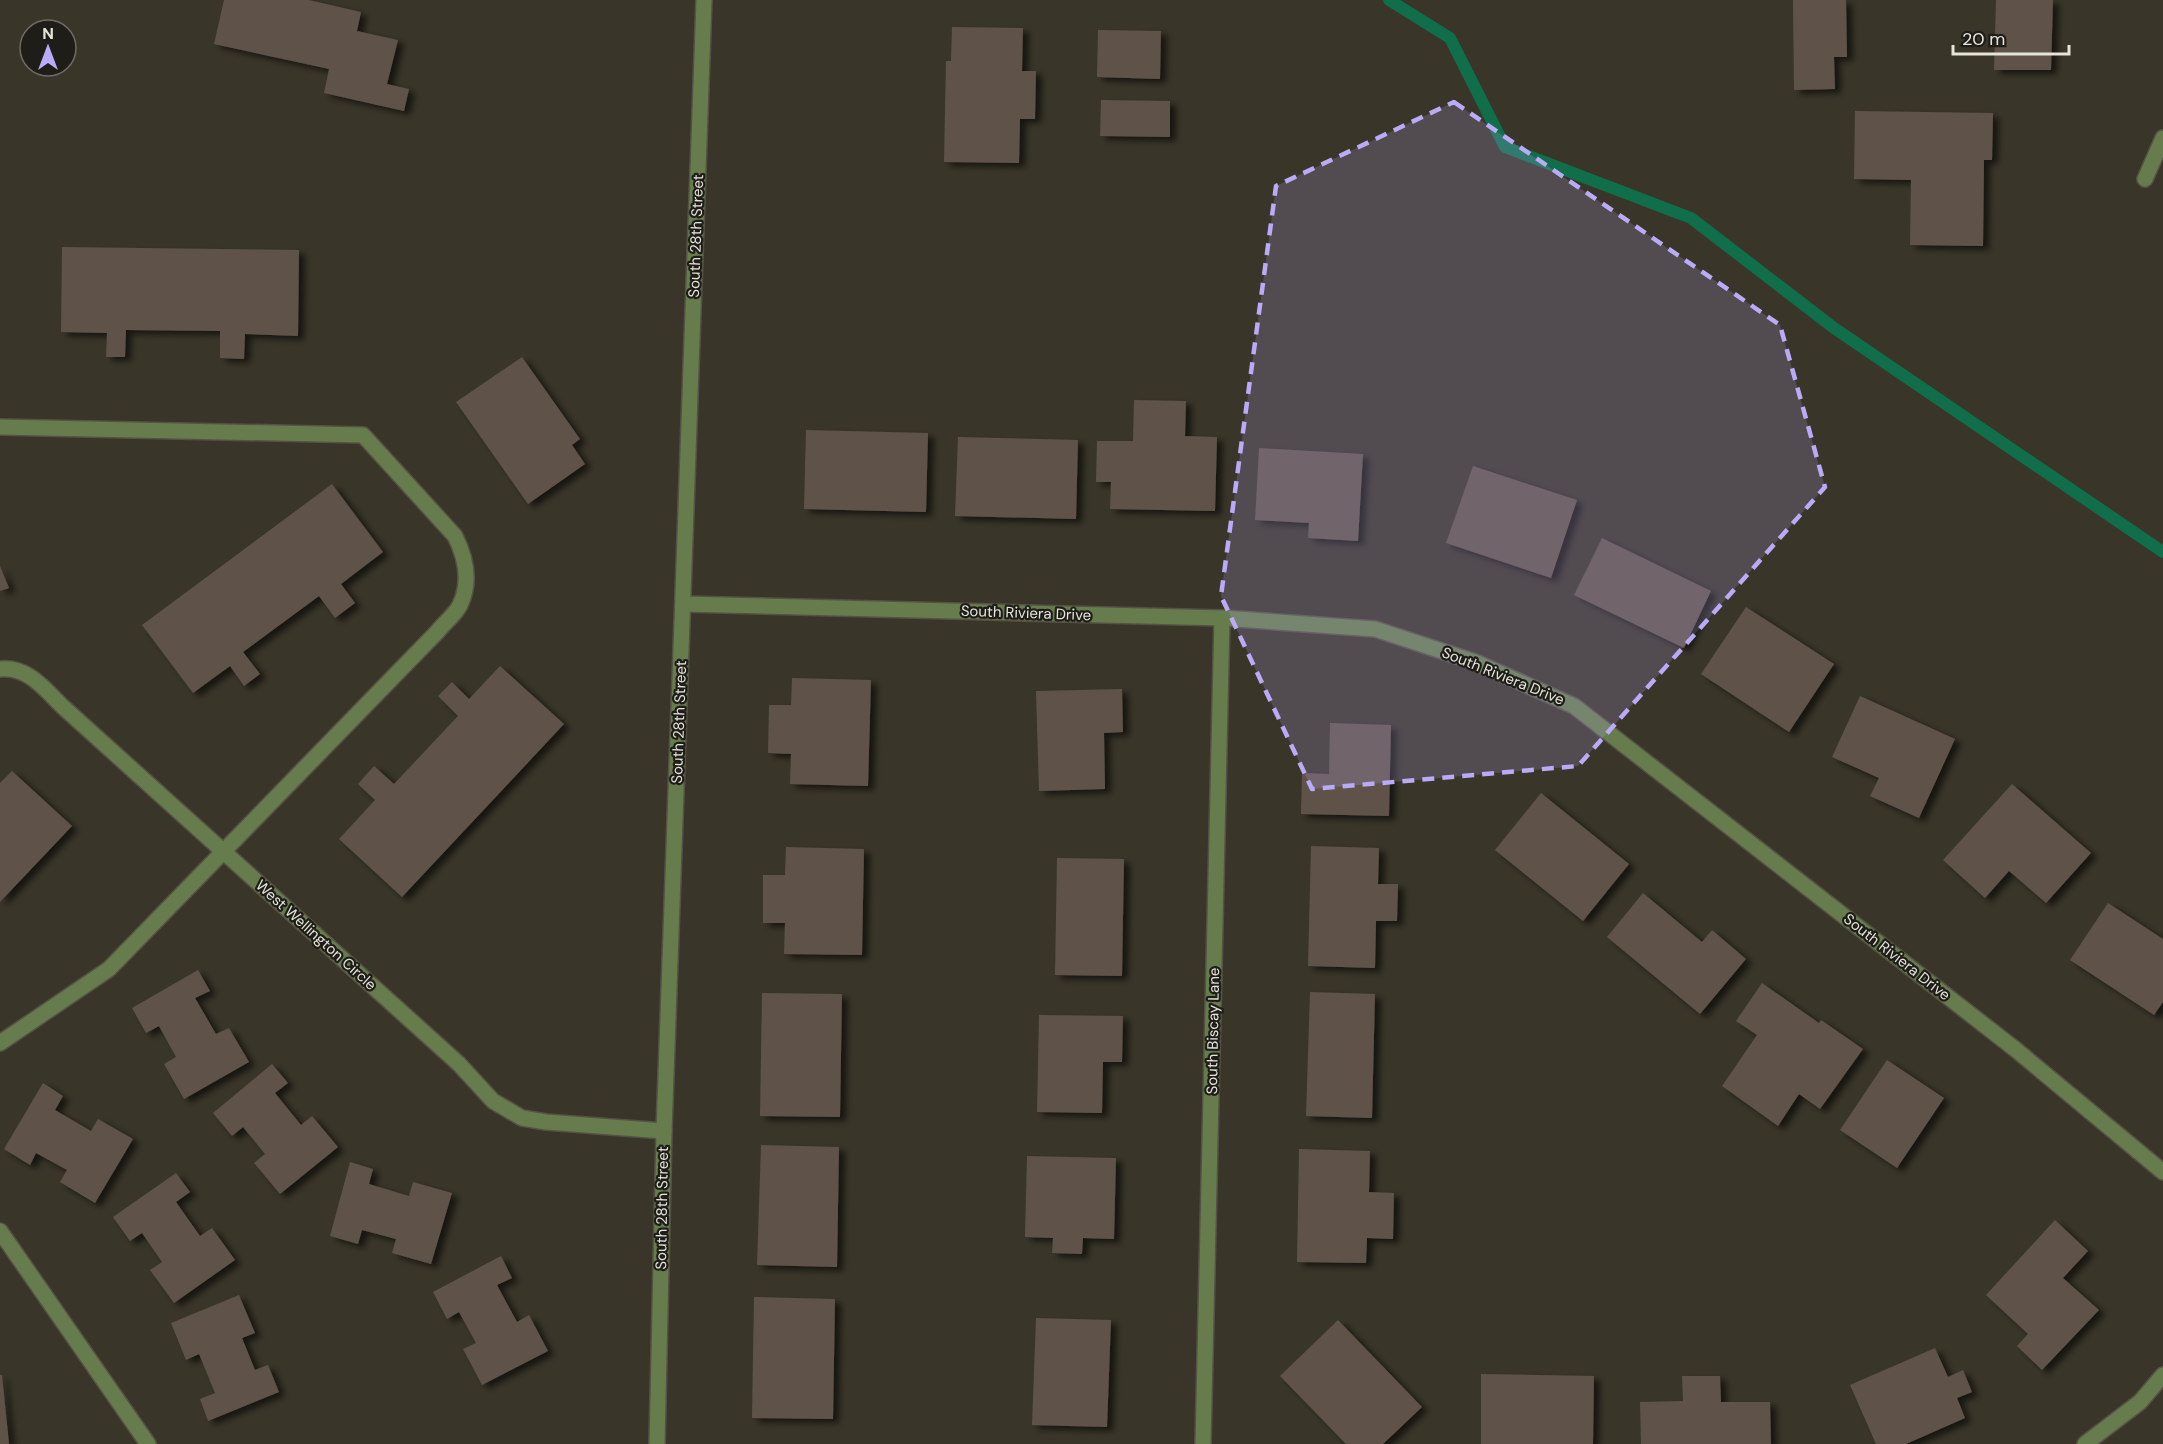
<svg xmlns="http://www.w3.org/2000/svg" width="2163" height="1444" font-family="'DM Sans',sans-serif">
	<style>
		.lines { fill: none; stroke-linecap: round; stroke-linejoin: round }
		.stream { stroke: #116e4b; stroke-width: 12 }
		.building { fill: #5e5349; filter: url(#shadow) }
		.minor-casing { stroke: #555145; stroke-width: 18 }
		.minor { stroke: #667c4d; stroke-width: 15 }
		.marked { fill: #b9abf7; fill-opacity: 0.2; stroke: #b9abf7; stroke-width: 4.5; stroke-dasharray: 12 8; stroke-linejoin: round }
		.labels { text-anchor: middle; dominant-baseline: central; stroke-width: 4.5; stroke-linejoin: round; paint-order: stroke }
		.street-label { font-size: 15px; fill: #e5e4db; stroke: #1e1d17 }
	</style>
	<defs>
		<filter id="shadow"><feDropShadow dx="6" dy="4" stdDeviation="3" flood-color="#0009"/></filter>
	</defs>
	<rect width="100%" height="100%" fill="#393529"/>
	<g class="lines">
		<polyline class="stream" points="1389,0 1450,38 1505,147 1691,218 1834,328 2163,552"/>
	</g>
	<g class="building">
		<polygon points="224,0 309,0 361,12 357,31 398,40 387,84 409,89 404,111 324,93 329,69 214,44"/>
		<polygon points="1793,0 1846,0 1847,57 1834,57 1835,89 1794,90"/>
		<polygon points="1996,0 2053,0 2051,70 1994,70"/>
		<polygon points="952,27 1023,28 1022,71 1036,71 1035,119 1020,119 1019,163 944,162 946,61 951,61"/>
		<polygon points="1098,30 1161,31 1160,79 1097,77"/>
		<polygon points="1101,100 1170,101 1170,137 1100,136"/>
		<polygon points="1855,111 1993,113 1992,160 1984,160 1983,246 1910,245 1911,180 1854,179"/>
		<polygon points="62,247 299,250 298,336 245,334 244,359 220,358 220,331 126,330 125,357 106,357 107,333 61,332"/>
		<polygon points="522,357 580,439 572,445 585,464 528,504 456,402"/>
		<polygon points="1134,400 1186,401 1185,436 1217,437 1215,511 1110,509 1111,482 1096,482 1097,441 1133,441"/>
		<polygon points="806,430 928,433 926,512 804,509"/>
		<polygon points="958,437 1078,440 1076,519 955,516"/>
		<polygon points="1259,448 1363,454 1358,541 1308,538 1309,523 1255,520"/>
		<polygon points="1473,466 1577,500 1551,578 1446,543"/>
		<polygon points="332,484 383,552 341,584 355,603 335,618 319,596 243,652 260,674 244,686 230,666 193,693 142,625"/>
		<polygon points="1602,538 1711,591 1684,648 1574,595"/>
		<polygon points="0,566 9,588 0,591"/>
		<polygon points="1746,607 1834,664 1789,732 1701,674"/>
		<polygon points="500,666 564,724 402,897 339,839 375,800 358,784 374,766 394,784 458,716 438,696 452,682 469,699"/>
		<polygon points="792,678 871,680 868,786 790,784 791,754 768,753 769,705 791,705"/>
		<polygon points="1122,689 1123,732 1104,733 1105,789 1039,791 1036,691"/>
		<polygon points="1860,696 1955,739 1919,818 1870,796 1879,778 1832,757"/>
		<polygon points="1330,723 1391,725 1389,816 1301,814 1302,773 1329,774"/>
		<polygon points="12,771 72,826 0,902 0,783"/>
		<polygon points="2012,784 2091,853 2046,903 2009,871 1985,898 1943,860"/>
		<polygon points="1541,793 1629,864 1583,921 1495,850"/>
		<polygon points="1311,846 1379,848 1378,884 1398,884 1397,921 1376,921 1375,968 1308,966"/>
		<polygon points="786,847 864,849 862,955 784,954 785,923 763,923 763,875 785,875"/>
		<polygon points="1057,858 1124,859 1122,976 1055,975"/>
		<polygon points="1643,893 1702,942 1712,930 1746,959 1700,1014 1607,937"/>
		<polygon points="2108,903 2163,939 2163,1002 2154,1015 2070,960"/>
		<polygon points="198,970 210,991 195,998 216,1034 229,1028 249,1062 184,1099 164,1064 176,1057 159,1026 146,1033 132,1008"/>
		<polygon points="1762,983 1819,1023 1821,1020 1863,1049 1820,1109 1799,1094 1778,1126 1722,1086 1757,1035 1736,1021"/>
		<polygon points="1310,992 1375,994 1372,1118 1306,1116"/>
		<polygon points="762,993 842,994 840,1117 760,1116"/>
		<polygon points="1039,1015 1123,1016 1122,1062 1103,1062 1102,1113 1037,1112"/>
		<polygon points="1887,1060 1944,1098 1897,1168 1840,1130"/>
		<polygon points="272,1064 288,1083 275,1093 301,1125 312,1116 338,1147 280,1194 254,1163 265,1154 243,1127 232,1136 213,1113"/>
		<polygon points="43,1083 63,1096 55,1110 91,1131 98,1119 133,1139 95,1203 60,1182 67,1170 36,1153 30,1165 4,1149"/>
		<polygon points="761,1145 839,1147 837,1267 757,1265"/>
		<polygon points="1299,1149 1370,1151 1369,1192 1394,1193 1393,1239 1367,1238 1366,1263 1297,1262"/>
		<polygon points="1027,1156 1116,1158 1114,1239 1083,1238 1082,1254 1052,1253 1053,1238 1025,1237"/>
		<polygon points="350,1162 373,1169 369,1184 409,1196 413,1182 452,1193 431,1264 392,1253 396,1239 362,1230 358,1244 330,1236"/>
		<polygon points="176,1173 190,1192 176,1202 200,1236 212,1228 235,1260 174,1303 150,1270 162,1262 142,1233 130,1241 113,1217"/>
		<polygon points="2055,1220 2088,1251 2063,1278 2099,1310 2042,1370 2017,1346 2028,1334 1986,1295"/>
		<polygon points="501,1256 512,1278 497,1285 517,1322 529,1315 548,1351 482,1385 463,1349 476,1343 459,1312 447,1319 433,1292"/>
		<polygon points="239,1295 255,1333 242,1338 255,1370 268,1365 279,1392 208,1421 200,1399 215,1393 199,1354 186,1360 171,1323"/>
		<polygon points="754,1297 835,1299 833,1419 752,1418"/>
		<polygon points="1036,1318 1111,1320 1107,1427 1032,1425"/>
		<polygon points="1338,1320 1422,1407 1383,1444 1346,1444 1280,1376"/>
		<polygon points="1935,1348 1948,1377 1963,1370 1972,1392 1957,1398 1965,1418 1906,1444 1876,1444 1850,1385"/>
		<polygon points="1481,1374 1594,1376 1593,1444 1481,1444"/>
		<polygon points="0,1375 2,1375 9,1444 0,1444"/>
		<polygon points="1682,1376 1720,1376 1721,1402 1770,1402 1771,1444 1641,1444 1640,1402 1683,1401"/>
	</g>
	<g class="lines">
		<defs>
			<g id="minor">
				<polyline points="2145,179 2163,138"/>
				<path d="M0,427L363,435L455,536C466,558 471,582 460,605C455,615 444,623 438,631L109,969L0,1043"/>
				<polyline points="684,604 1222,618 1375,629 1475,662 1574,706 2015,1049 2163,1172"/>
				<path d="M0,669C27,666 44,688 62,706L459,1064L493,1101L522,1118L546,1122L664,1131"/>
				<polyline points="0,1231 148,1444"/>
				<polyline points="657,1444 664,1131 704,0"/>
				<polyline points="1203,1444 1222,618"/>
				<polyline points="2085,1444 2140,1402 2163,1375"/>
			</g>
		</defs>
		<use href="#minor" class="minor-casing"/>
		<use href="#minor" class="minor"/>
	</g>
	<path class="marked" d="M1454,102L1780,325L1825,487L1578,766L1312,789L1221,596L1276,186Z"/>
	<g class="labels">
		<g class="street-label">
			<text transform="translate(696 236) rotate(-88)">South 28th Street</text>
			<text transform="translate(1026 613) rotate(2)">South Riviera Drive</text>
			<text transform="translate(1503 676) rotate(22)">South Riviera Drive</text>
			<text transform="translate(679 722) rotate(-88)">South 28th Street</text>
			<text transform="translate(316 935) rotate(42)">West Wellington Circle</text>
			<text transform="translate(1897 957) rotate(38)">South Riviera Drive</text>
			<text transform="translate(1213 1031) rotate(-89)">South Biscay Lane</text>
			<text transform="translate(662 1208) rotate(-89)">South 28th Street</text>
		</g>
	</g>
	<g transform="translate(48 48)"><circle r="28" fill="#1e1d17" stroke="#6e6d65" stroke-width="1.5"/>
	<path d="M0-4.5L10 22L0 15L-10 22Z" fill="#b9abf7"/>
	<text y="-9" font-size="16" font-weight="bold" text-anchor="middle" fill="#e5e4db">N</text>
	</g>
	<path d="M1953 45v9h116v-9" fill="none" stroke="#e5e4db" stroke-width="3"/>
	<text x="1962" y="45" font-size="18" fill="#e5e4db" stroke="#1e1d17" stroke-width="4.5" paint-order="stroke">20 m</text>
</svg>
